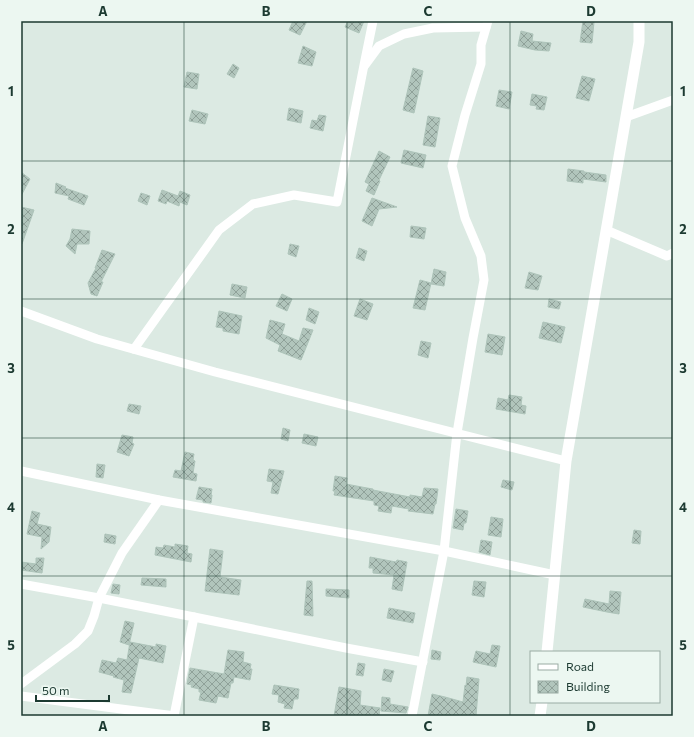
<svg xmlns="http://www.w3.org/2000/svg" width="694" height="737" font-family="Commissioner,sans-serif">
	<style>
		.building { fill: url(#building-cross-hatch); stroke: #aec4ba }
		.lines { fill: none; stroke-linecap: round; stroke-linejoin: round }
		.minor { stroke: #fff; stroke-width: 9 }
		.tertiary { stroke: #fff; stroke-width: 11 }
		.grid { fill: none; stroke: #1c3a31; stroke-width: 1; stroke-opacity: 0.55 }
		.neatline { fill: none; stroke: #1c3a31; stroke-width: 1.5 }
		.grid-label { font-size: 13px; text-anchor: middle; font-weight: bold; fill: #1c3a31 }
	</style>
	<defs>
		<pattern id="building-cross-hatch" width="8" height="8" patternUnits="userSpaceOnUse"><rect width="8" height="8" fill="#b1c5bc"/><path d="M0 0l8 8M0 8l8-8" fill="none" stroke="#8fa199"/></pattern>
	</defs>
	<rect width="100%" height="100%" fill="#dceae3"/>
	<g class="building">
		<polygon points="293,21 307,21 300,35 289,30"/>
		<polygon points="348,21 364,21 359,33 345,27"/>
		<polygon points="583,21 594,22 592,43 580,42"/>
		<polygon points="521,31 533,34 532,41 551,43 549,51 535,50 518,46"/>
		<polygon points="303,46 316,52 312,66 298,63"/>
		<polygon points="233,64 239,68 234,78 227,74"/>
		<polygon points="413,68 423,71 414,113 403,110"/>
		<polygon points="187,72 199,74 197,89 184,87"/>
		<polygon points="582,76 595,79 589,101 576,98"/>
		<polygon points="499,90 512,92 509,109 496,106"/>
		<polygon points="532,94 547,97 544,110 536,109 537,106 530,105"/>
		<polygon points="289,108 303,111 301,123 287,120"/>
		<polygon points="192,110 208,114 205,124 189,121"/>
		<polygon points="319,115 326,116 323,131 310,128 312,120 317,121"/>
		<polygon points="428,116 440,118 435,147 423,145"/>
		<polygon points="404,150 426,155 423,168 401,163"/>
		<polygon points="379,151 390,157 379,180 380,181 374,195 366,191 369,184 365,182"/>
		<polygon points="568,169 584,171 584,172 606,175 606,182 583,179 583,183 567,181"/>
		<polygon points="21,172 30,179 21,196"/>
		<polygon points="56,183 66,187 65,188 88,196 84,205 68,199 69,196 55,193"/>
		<polygon points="162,190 178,196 180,191 190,195 187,205 180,202 179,206 167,201 166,204 158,201"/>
		<polygon points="141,193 150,196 147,205 138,201"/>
		<polygon points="372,198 397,207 379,209 372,226 362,221"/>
		<polygon points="21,207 34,210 22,244 21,244"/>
		<polygon points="411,226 426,228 424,239 410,237"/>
		<polygon points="72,229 90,231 89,244 77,244 75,254 66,246 70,239"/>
		<polygon points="290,244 299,246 296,257 288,254"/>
		<polygon points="359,248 367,251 364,261 356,258"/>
		<polygon points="102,250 115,254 101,282 103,282 97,296 91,294 88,283 96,268 95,268"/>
		<polygon points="434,269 446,272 444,286 431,284"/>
		<polygon points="529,272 542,276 538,290 525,288"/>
		<polygon points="420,280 431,283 425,310 413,308"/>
		<polygon points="232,284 247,287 245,298 230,295"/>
		<polygon points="282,294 292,299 287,311 276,306"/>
		<polygon points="360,299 373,304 367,320 354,316"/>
		<polygon points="549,299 561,302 559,309 548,307"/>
		<polygon points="309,308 319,312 315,324 306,320"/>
		<polygon points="219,311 242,316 239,334 223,331 223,328 216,327"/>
		<polygon points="270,320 285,324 282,334 299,341 303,328 313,330 301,360 278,351 280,345 266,338"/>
		<polygon points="543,322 565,327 561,343 539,338"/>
		<polygon points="488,334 505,337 502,355 485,352"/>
		<polygon points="421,341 431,343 428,358 418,355"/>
		<polygon points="509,395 522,397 521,405 526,406 525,414 496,409 498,398 508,400"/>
		<polygon points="129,404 141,406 139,414 127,411"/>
		<polygon points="283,428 290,430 288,441 281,439"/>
		<polygon points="304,434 318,437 316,446 302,443"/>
		<polygon points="122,435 133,437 132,443 134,444 129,456 117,452"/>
		<polygon points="185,452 194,454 193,460 195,461 193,473 197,474 196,481 173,477 175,470 181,471"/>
		<polygon points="97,464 105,465 103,478 96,477"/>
		<polygon points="269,469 284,471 278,494 271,493 273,482 267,481"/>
		<polygon points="335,476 347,478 346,484 367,488 373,489 373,490 410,497 410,495 422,497 424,488 438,489 436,504 435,504 433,514 408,511 409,509 392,506 391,513 378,511 379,506 374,505 374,501 334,495 335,491 333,491"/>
		<polygon points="503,480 514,482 512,490 501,487"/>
		<polygon points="199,487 212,489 211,495 212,495 211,503 203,502 203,500 196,499"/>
		<polygon points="456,509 468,511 466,523 464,523 463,530 453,528"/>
		<polygon points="32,511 40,513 37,524 51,527 49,542 41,549 42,537 27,534"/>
		<polygon points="491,517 503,519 501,537 488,535"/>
		<polygon points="634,530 641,531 640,544 632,543"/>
		<polygon points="105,534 116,536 115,544 104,542"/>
		<polygon points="481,540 492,542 490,555 479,552"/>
		<polygon points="175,544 188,546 187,553 192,554 191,562 155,555 156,547 163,548 164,545 175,547"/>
		<polygon points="210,549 223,551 220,577 241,580 239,595 205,591"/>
		<polygon points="370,557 396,562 397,560 407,562 402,591 392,589 394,575 373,573 373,568 369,568"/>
		<polygon points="36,558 44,558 42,573 21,570 21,562 36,564"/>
		<polygon points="142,578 166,579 166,587 141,585"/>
		<polygon points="307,581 312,581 313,616 304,615"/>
		<polygon points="474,581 486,582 484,597 472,595"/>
		<polygon points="113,584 120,585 119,594 111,593"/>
		<polygon points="326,589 349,590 349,598 326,596"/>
		<polygon points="610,591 621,592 619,614 607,612 583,607 585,599 609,604"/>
		<polygon points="389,608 415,613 413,623 387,618"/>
		<polygon points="125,621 134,623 129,645 120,642"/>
		<polygon points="130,642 156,647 156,644 166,646 163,663 139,658 131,693 122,692 124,680 113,677 114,676 99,672 102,660 116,663 118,658 127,660"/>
		<polygon points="492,645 500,646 496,667 473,662 476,651 490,654"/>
		<polygon points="228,650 244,652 243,662 251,664 250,669 252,669 250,680 234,677 233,683 231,683 228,698 218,696 216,703 199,700 201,692 199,692 199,689 191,687 192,685 187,684 190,668 224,674"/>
		<polygon points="432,650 441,652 440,660 431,659"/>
		<polygon points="358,663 365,664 363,676 356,675"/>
		<polygon points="384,669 394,671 391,682 382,680"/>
		<polygon points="467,677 479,679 476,716 428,716 432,694 445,697 463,702 465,685 466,686"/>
		<polygon points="274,685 299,689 298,699 294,699 292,709 284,708 285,704 278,702 279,695 272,694"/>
		<polygon points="339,687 361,691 360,705 380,708 379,716 334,716"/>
		<polygon points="382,697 390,698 390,704 408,707 406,713 381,711"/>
	</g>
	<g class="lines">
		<g class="minor">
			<polyline points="365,65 379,46 404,34 433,28 486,27"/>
			<polyline points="626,117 673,100"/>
			<polyline points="606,230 667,256 673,253"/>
			<polyline points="21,311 97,339 215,372 566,461"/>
			<polyline points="134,349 219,230 253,204 294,195 337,202 365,60 373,21"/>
			<polyline points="21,471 159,500 444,551 555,575"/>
			<polyline points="21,584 99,598 194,617 174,716"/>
			<polyline points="194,617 346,648 423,662"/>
			<polyline points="21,684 75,644 88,631 94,616 99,598 122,553 159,500"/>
			<polyline points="21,696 175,716"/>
			<polyline points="412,716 444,551 457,433 473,338 484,280 481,256 465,218 452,166 465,115 481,64 481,45 488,21"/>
		</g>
		<g class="tertiary">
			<polyline points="547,652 566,461 639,42 639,21"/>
			<polyline points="540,716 542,702"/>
		</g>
	</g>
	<path class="grid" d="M184,21V716M347,21V716M510,21V716M21,161H673M21,299H673M21,438H673M21,576H673"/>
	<rect width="694" height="737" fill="none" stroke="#ecf7f1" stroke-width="44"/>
	<rect x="530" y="651" width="130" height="52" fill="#ecf7f1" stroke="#99aba4"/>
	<rect x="538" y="664" width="20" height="6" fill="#ffffff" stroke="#99aba4"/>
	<text x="566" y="671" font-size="12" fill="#1c3a31">Road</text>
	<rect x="538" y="681" width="20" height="12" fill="url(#building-cross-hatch)" stroke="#99aba4"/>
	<text x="566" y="691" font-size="12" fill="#1c3a31">Building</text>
	<path d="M36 695v6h73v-6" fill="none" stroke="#1c3a31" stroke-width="2"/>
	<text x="42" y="695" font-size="12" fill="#1c3a31" stroke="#ecf7f1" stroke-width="3" paint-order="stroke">50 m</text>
	<rect x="22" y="22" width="650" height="693" class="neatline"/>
	<g class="grid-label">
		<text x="103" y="16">A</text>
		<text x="266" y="16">B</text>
		<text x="428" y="16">C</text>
		<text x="591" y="16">D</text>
		<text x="11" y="96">1</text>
		<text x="683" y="96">1</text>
		<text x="11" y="234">2</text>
		<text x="683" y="234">2</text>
		<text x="11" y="373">3</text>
		<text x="683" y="373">3</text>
		<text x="11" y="512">4</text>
		<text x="683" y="512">4</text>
		<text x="11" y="650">5</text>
		<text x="683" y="650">5</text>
		<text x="103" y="731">A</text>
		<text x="266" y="731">B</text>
		<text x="428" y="731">C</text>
		<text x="591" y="731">D</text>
	</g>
</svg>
